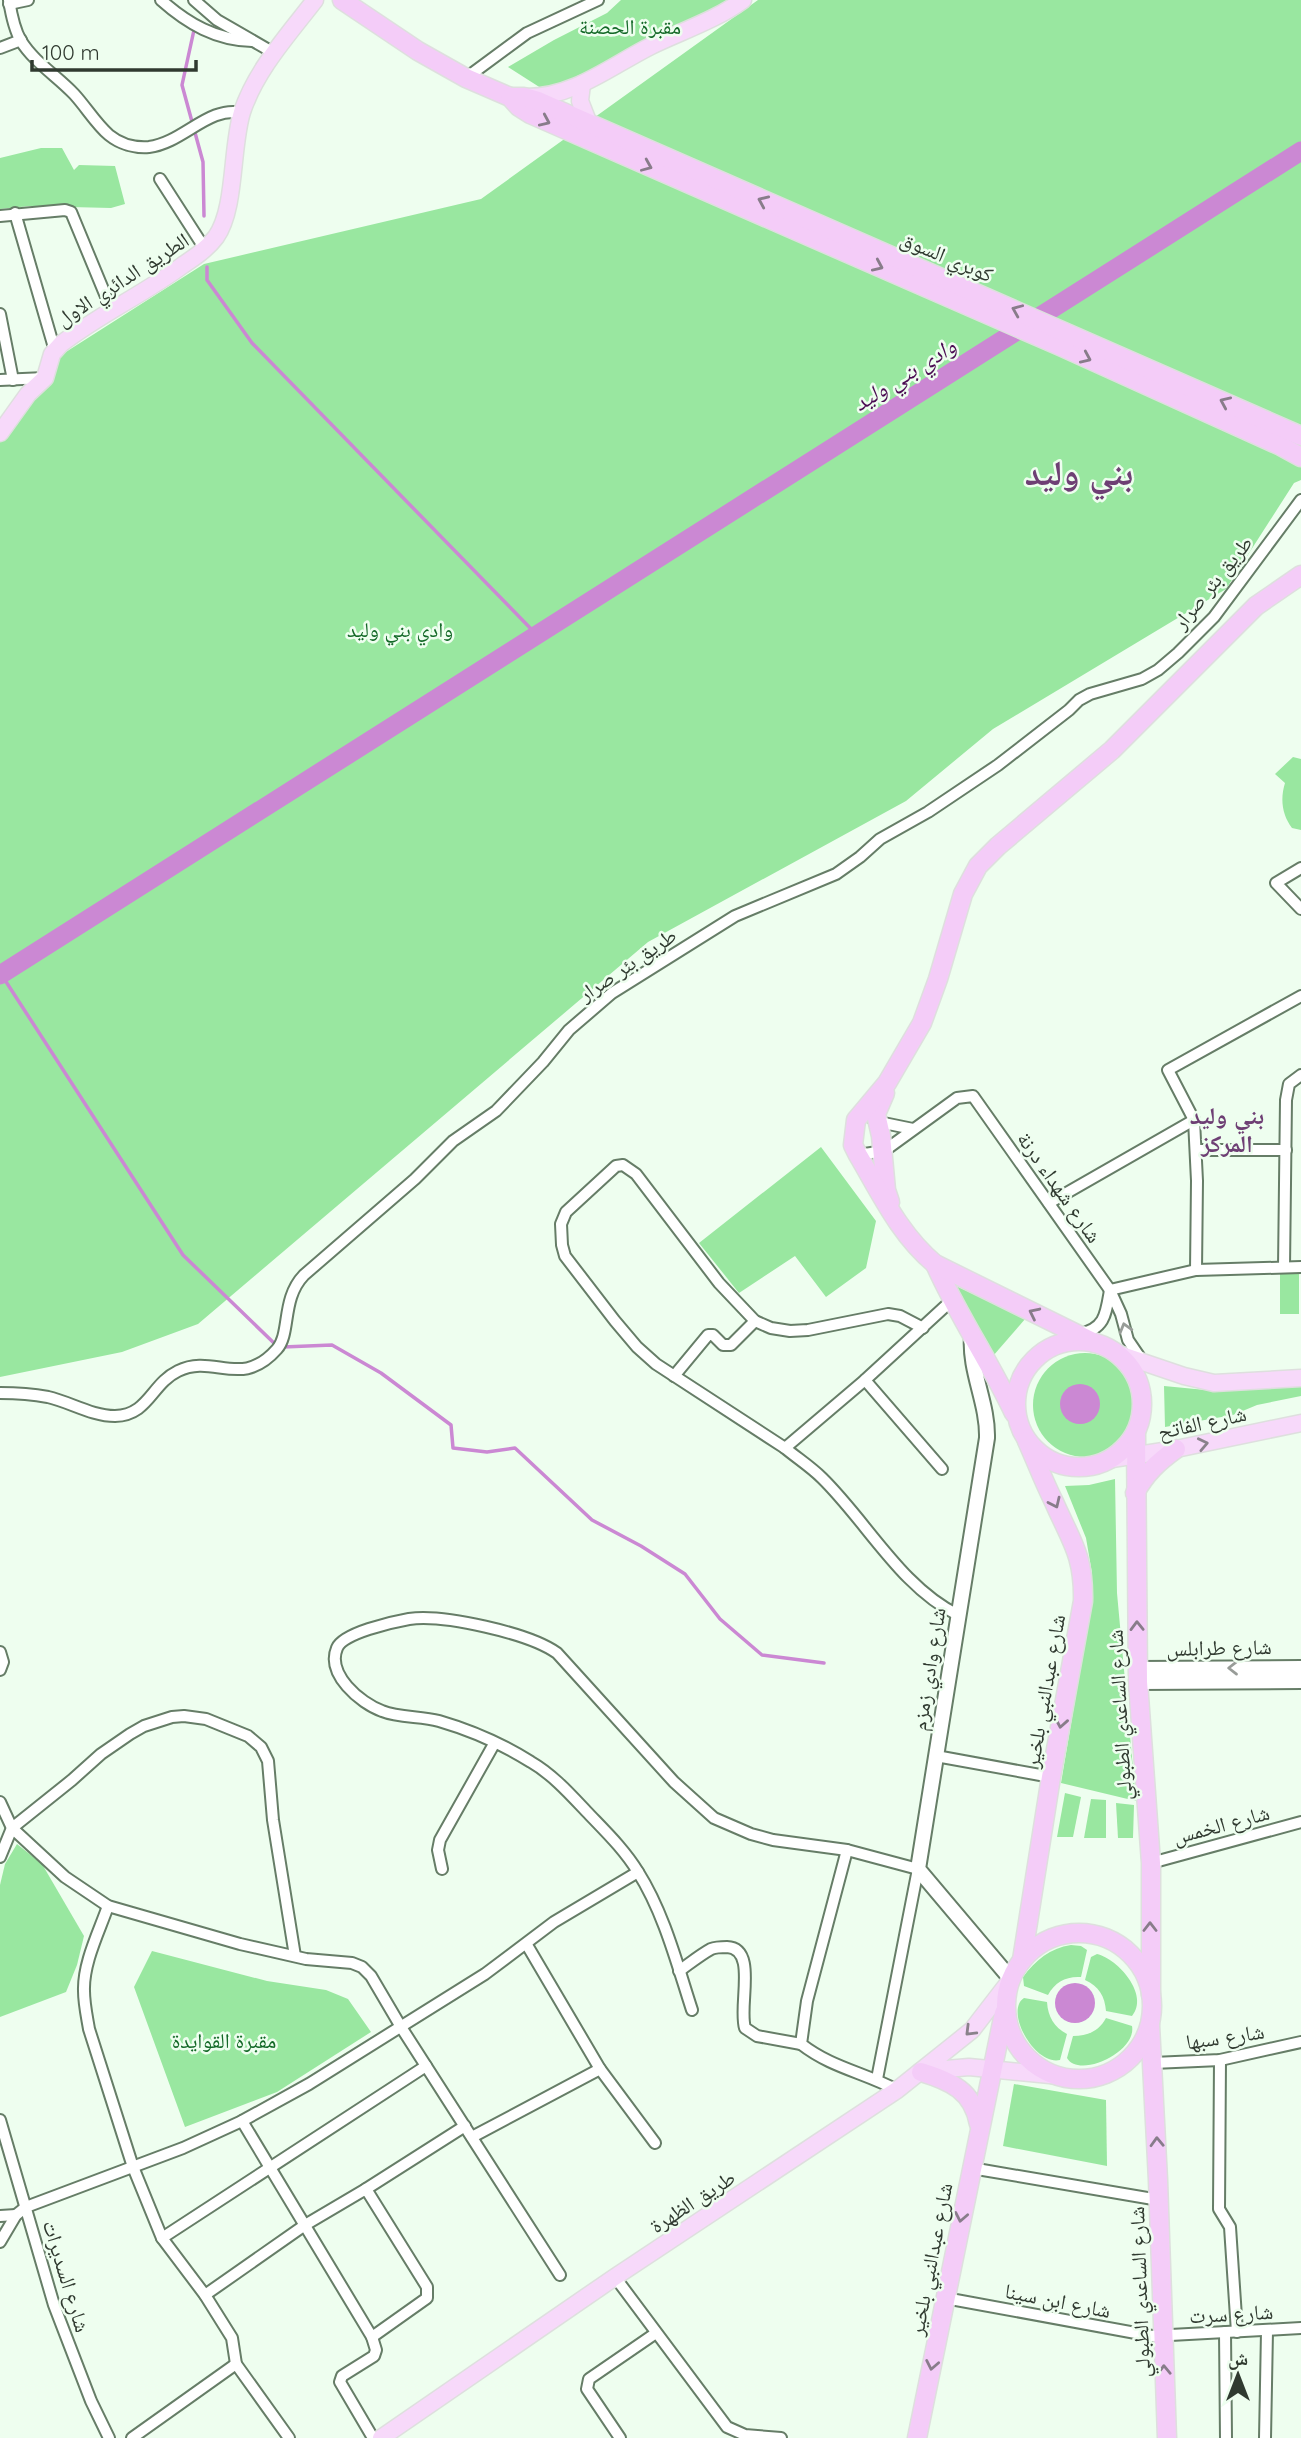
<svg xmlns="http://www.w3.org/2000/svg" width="1301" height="2438" font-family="Quicksand,'Noto Naskh Arabic',sans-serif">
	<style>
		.green { fill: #99e7a0 }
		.water { fill: #cb88d3 }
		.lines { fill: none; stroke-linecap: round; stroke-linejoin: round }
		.stream { stroke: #cb88d3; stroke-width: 3.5 }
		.river { stroke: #cb88d3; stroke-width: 19 }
		.minor-casing { stroke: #667d67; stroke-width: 14 }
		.secondary-casing { stroke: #667d67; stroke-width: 18 }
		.primary-casing { stroke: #dedfde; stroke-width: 19 }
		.trunk-casing { stroke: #dedfde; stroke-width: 21 }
		.minor { stroke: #fff; stroke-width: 10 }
		.secondary { stroke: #fff; stroke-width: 14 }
		.primary { stroke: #f7d9fa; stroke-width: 16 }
		.trunk { stroke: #f4ccf8; stroke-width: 18 }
		.oneway { stroke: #887c8a }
		.oneway2 { stroke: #989c98 }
		.oneway3 { stroke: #8a828b }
		.labels { text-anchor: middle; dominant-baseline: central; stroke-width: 5; stroke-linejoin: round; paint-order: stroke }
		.park-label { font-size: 21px; fill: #136927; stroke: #eefeef }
		.street-label { font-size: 21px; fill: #303a30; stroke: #eefeef }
		.water-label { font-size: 23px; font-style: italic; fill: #4a0b52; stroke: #eefeef }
		.quarter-label { font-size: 24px; font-weight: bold; fill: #6e3f74; stroke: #eefeef }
		.town-label { font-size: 35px; font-weight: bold; fill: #6e3f74; stroke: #eefeef }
	</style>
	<rect width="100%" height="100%" fill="#eefeef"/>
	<g class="green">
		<polygon points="621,0 739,0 576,83 544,90 508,67 554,40 607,13"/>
		<polygon points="758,0 1301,0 1301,480 1294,483 1226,589 993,729 906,801 648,942 198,1324 122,1352 0,1377 0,423 47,364 204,264 481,199"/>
		<polygon points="41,148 62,148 74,170 79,165 115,166 125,204 111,208 30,206 0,209 0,158"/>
		<path d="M1293,757L1301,759V830L1292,828C1282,815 1280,799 1285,783L1275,774Z"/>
		<polygon points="821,1147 876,1221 866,1268 826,1297 795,1256 739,1293 699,1243"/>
		<rect x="1280" y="1274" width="19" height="40"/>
		<polygon points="956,1286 1026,1318 993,1356"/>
		<circle cx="1085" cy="1405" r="52"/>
		<polygon points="1301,1385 1301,1396 1257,1405 1233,1415 1165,1427 1164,1386 1216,1391"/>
		<polygon points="1115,1479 1117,1593 1136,1801 1061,1783 1086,1635 1092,1573 1086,1538 1065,1486 1089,1485"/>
		<polygon points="1065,1793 1081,1797 1073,1837 1057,1837"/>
		<polygon points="1091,1799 1106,1800 1106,1838 1084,1838"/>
		<polygon points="1116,1803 1134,1805 1133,1838 1118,1838"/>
		<polygon points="17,1844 42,1864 84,1936 77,1965 66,1992 0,2017 0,1885 5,1864"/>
		<path d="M1071,1945L1081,1946L1087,1950L1081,1977C1066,1976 1055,1982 1048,1995L1024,1986L1023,1977C1036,1960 1050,1948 1071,1945Z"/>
		<polygon points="152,1951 267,1981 326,1990 348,1999 371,2032 277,2092 185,2127 134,1987"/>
		<path d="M1097,1954C1118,1959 1150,1995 1132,2016L1106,2011C1105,1997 1099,1986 1085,1980L1091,1957Z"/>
		<path d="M1024,1998L1047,2002C1048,2017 1054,2027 1067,2034L1060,2060C1035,2066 1004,2011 1024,1998Z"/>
		<path d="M1106,2018L1132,2026C1137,2052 1079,2079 1067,2058L1073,2036C1088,2036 1099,2031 1106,2018Z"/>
		<polygon points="1014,2084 1106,2100 1107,2166 1003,2146"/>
	</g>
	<g class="water">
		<circle cx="1080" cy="1404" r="20"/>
		<circle cx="1075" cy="2003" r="20"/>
	</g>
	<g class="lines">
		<g class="stream">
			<polyline points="194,30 182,85 203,162 204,216"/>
			<polyline points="207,267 207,280 252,343 537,635"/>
			<polyline points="1,974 183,1255 276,1345"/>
			<polyline points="283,1347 332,1345 381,1373 451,1425 453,1448 487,1452 515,1448 592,1520 641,1546 685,1574 720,1619 762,1655 824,1663"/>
		</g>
		<polyline class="river" points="0,975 1301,151"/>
		<defs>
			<g id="minor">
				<path d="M9,0C11,13 14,29 21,41C34,62 57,76 74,94C86,107 96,124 109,135C120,144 135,148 149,147C183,143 209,105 242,113"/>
				<path d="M161,0C188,24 216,40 252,41"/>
				<polyline points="194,0 217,20 274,53"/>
				<polyline points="9,4 28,0"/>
				<polyline points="0,48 21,40"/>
				<polyline points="466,78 527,33 598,0"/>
				<polyline points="160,179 205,249"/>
				<polyline points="15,213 55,351"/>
				<polyline points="0,216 65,210 71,212 112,311"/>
				<polyline points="0,314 13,380"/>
				<polyline points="0,380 45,378"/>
				<polyline points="1301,868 1276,883 1301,909"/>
				<polyline points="874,1121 913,1129"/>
				<polyline points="1197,1150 1286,1150"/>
				<polyline points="858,1155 884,1151 957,1098 973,1096 1110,1290 1121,1314 1128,1340 1143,1362"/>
				<polyline points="1049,1203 1194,1120"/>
				<polyline points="1284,1267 1286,1100 1289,1084 1301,1075"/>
				<polyline points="1196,1270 1197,1181 1194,1120 1168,1070 1301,996"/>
				<polyline points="1110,1290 1196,1270 1301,1267"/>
				<path d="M951,1301L865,1380L785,1448C797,1458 811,1467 822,1478C867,1522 901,1587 958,1615"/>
				<path d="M1079,1334C1105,1329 1106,1314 1110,1290"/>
				<polyline points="674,1376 708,1335 713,1335 723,1345 731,1345 755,1321"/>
				<polyline points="865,1380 942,1469"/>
				<path d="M0,1393C16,1393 32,1394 48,1397C70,1402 92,1416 115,1416C149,1415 151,1384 178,1371C214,1353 241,1390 277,1349C291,1333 281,1299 304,1275L415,1179L453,1141L496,1111L543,1062L569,1030L612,993L735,916L836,874L860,857L880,839L928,812L998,765L1069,710L1079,700L1090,694L1142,679L1158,670L1178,653L1214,617L1301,500"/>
				<polyline points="785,1448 656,1364 637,1347 615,1321 565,1256 562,1245 561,1224 566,1212 616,1166 623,1165 636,1174 719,1283 755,1321 771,1328 790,1331 808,1330 888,1314 900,1316 923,1328"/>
				<polyline points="0,1652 3,1662 0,1670"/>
				<polyline points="936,1756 1051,1777"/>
				<polyline points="0,1802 12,1828 65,1877 108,1906 240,1944 306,1959 352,1963 362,1967 371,1976 401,2027 560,2275"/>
				<path d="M847,1850L807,2001L801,2044C832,2068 863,2072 897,2090"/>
				<polyline points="0,1857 12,1828 72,1780 101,1754 130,1734 144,1726 172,1717 184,1716 206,1719 248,1736 261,1747 268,1761 273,1820 295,1956"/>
				<polyline points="1151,1863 1301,1822"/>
				<polyline points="442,1869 438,1850 440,1840 494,1744"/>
				<path d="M108,1906C99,1932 83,1963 84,1991C84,2004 87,2017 89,2029L133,2167L162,2238L205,2295L232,2338L236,2364L289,2438"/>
				<polyline points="527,1945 600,2069"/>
				<path d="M679,1971C689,1964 700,1955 711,1949C716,1947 722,1947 727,1947C758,1948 738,2006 745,2028L757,2036L801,2044"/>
				<path d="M692,2010C677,1964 664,1913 638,1872C624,1849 605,1831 586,1811C570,1794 552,1774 531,1762C504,1745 470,1730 439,1721C421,1716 399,1718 382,1711C360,1703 326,1674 337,1648C343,1633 392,1622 409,1619C443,1614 529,1633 557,1653L674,1782L714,1818L751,1834L773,1840L847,1850L918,1869L877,2079"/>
				<polyline points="1220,2060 1219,2209 1230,2227 1237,2332"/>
				<polyline points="1153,2063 1220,2060 1301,2042"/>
				<polyline points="0,2120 54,2305 91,2401 109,2438"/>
				<polyline points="242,2121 372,2337 376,2350 374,2356 342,2376 340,2382 373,2438"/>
				<polyline points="472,2137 600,2069 655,2143"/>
				<polyline points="971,2168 1159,2200"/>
				<polyline points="366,2189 465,2126"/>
				<polyline points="0,2216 16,2215"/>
				<polyline points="162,2238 426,2066"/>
				<polyline points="0,2242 16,2215 26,2207 183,2148 242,2121 309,2084 485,1974 554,1922 638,1872"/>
				<polyline points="615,2277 727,2427 745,2435 781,2438"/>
				<polyline points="205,2295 305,2225 366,2189 427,2287 427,2298 372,2337"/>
				<polyline points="945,2298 1152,2336 1301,2328"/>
				<polyline points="1225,2332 1226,2438"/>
				<polyline points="132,2438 236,2364"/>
				<polyline points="620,2438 587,2389 589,2379 656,2333"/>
				<polyline points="1265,2438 1267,2331"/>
			</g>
			<g id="secondary">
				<path d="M972,1336C969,1371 988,1403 987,1438L918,1869L1010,1978"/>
				<polyline points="1138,1669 1301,1668"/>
				<polyline points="1138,1682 1301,1681"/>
			</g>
			<g id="primary">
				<polyline points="582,84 580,101 589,124"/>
				<path d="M527,97C574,97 611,66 651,46C682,31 716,20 743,0"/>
				<path d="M0,433L28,394L45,378L52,354L61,344C100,314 144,294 183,265C195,257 207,249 216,237C236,209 231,148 242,112C256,70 288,35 315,0"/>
				<polyline points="1119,1354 1184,1376 1214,1383 1301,1378"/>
				<polyline points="1112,1459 1176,1449 1301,1423"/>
				<polyline points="924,2071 969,2067 1060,2076"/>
				<polyline points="381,2438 615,2277 897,2090 972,2030 1009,1982"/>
			</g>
			<g id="trunk">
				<polyline points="342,0 418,51 466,78 510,97 519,107 530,114 1060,346 1281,446 1301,457"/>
				<polyline points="510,97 524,97 538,101 1301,436"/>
				<polyline points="885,1093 876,1114 881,1136 886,1190 890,1202"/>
				<path d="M935,1264C958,1316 990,1362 1014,1413"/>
				<circle cx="1079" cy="1404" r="63"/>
				<path d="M1095,1343L935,1264C900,1235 881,1194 858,1155L853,1145L856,1120L887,1083L922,1023L938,979L963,894L978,866L998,846L1112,750L1256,606L1301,575"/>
				<polyline points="1136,1433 1138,1682 1151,1863 1151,1995"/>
				<path d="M1135,1493C1146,1473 1158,1462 1176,1449"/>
				<circle cx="1079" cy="2006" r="73"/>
				<path d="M1022,1960L1051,1777L1083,1601C1084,1555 1071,1541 1054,1502C1044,1482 1036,1461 1027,1441"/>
				<polyline points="1150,2025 1158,2180 1167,2438"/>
				<path d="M921,2072C951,2081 973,2091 979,2124"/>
				<polyline points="917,2438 1004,2013"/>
			</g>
		</defs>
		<use href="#minor" class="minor-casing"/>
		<use href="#secondary" class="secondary-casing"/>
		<use href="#primary" class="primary-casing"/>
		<use href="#trunk" class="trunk-casing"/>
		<use href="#minor" class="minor"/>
		<use href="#secondary" class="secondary"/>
		<use href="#primary" class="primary"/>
		<use href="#trunk" class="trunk"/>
	</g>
	<defs><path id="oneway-chevron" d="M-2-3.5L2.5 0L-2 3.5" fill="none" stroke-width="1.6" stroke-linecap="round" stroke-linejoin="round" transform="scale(1.75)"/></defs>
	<g class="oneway">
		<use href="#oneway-chevron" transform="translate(545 121) rotate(24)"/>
		<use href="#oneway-chevron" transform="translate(647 166) rotate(23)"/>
		<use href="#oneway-chevron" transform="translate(763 201) rotate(-156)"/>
		<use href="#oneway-chevron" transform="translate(878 266) rotate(24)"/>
		<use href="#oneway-chevron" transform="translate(1017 310) rotate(-157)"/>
		<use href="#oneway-chevron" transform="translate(1086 358) rotate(24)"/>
		<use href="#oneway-chevron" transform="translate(1225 402) rotate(-156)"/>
		<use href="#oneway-chevron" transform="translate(1034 1313) rotate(-154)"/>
		<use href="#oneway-chevron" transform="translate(1055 1503) rotate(65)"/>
		<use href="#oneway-chevron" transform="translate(1137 1626) rotate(-91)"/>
		<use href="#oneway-chevron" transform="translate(1061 1723) rotate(100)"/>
		<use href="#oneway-chevron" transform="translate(1150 1927) rotate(-90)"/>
		<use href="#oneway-chevron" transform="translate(1157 2142) rotate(-92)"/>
		<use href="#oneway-chevron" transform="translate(961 2217) rotate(101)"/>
		<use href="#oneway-chevron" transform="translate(932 2365) rotate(101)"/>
		<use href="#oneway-chevron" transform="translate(1164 2370) rotate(-92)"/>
	</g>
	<g class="oneway2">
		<use href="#oneway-chevron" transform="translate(1125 1328) rotate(-106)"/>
		<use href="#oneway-chevron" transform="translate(1233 1668) rotate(180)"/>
	</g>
	<g class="oneway3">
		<use href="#oneway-chevron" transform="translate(1203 1444) rotate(-12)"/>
		<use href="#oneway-chevron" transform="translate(970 2031) rotate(135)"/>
	</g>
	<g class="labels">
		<g class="park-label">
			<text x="630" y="26">مقبرة الحصنة</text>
			<text x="400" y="629">وادي بني وليد</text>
			<text x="224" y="2040">مقبرة القوايدة</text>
		</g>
		<g class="street-label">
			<text transform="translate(947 256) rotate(23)">كوبري السوق</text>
			<text transform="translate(122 279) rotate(-33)">الطريق الدائري الاول</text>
			<text transform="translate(1212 582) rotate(-51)">طريق بئر صرار</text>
			<text transform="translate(627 964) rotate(-34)">طريق بئر صرار</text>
			<text transform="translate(1060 1187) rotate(55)">شارع شهداء درنة</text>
			<text transform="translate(1202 1422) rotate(-12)">شارع الفاتح</text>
			<text transform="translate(1219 1647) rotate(-1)">شارع طرابلس</text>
			<text transform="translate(928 1669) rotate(-81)">شارع وادي زمزم</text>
			<text transform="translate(1044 1691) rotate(-80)">شارع عبدالنبي بلخير</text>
			<text transform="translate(1119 1715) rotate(-93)">شارع الساعدي الطبولي</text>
			<text transform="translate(1221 1824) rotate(-15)">شارع الخمس</text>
			<text transform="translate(1225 2036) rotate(-8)">شارع سبها</text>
			<text transform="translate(692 2201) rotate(-33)">طريق الظهرة</text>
			<text transform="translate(930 2259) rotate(-79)">شارع عبدالنبي بلخير</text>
			<text transform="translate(67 2276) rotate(73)">شارع السديرات</text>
			<text transform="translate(1139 2292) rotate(-92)">شارع الساعدي الطبولي</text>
			<text transform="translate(1058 2300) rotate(11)">شارع ابن سينا</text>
			<text transform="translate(1231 2313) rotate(-3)">شارع سرت</text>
		</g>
		<g class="water-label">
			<text transform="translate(904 374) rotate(-32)">وادي بني وليد</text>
		</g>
		<g class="quarter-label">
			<text x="1227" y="1115">بني وليد<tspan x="1227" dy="28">المركز</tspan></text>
		</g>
		<g class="town-label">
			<text x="1079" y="472">بني وليد</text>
		</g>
	</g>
	<g transform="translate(1238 2375)" stroke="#eefeef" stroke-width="5" paint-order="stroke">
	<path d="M0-5L12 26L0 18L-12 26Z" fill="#303a30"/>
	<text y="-10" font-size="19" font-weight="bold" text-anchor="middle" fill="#303a30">ش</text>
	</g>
	<path d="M32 60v10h164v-10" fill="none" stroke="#303a30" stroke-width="3.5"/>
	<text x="42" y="60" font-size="21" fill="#303a30" stroke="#eefeef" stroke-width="5" paint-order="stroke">100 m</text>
</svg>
